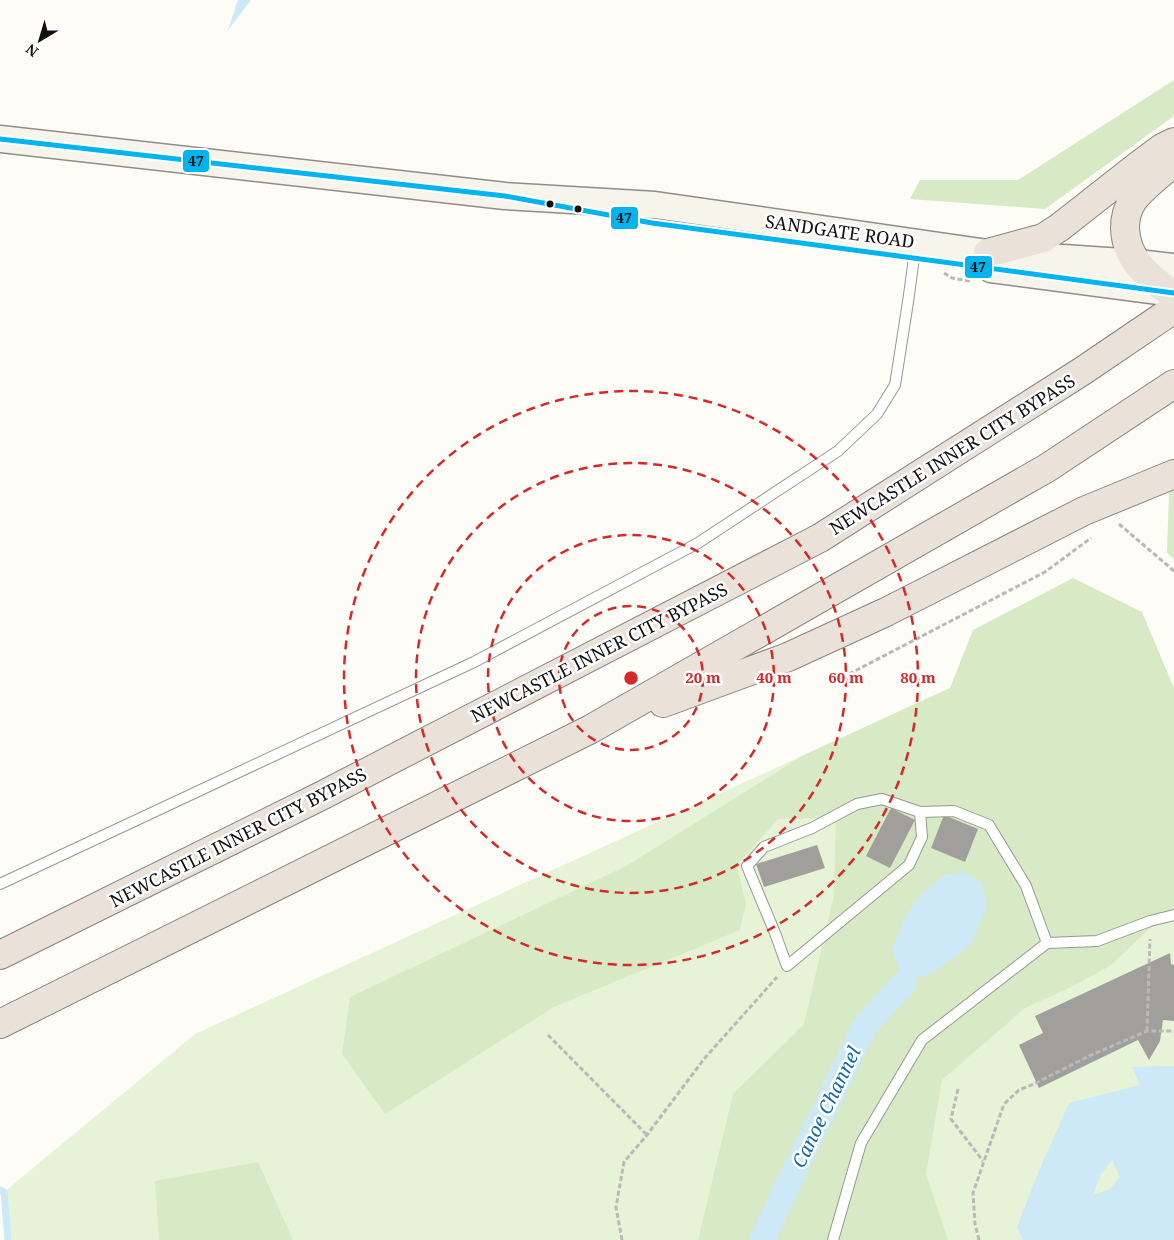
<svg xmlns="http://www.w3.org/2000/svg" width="1174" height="1240" font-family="'Noto Serif',serif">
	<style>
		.green { fill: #e7f3d7 }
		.forest { fill: #d8eac5 }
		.water { fill: #cde8f7; fill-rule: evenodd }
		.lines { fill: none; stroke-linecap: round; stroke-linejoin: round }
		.stream { stroke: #cde8f7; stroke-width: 7 }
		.canal { stroke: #cde8f7; stroke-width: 25 }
		.building { fill: #a19f9c }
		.service-casing { stroke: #979795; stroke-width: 12 }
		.secondary-casing { stroke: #8e8d8b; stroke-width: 29 }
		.motorway-casing { stroke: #858482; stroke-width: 30 }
		.path { stroke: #b9b9b8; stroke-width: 3; stroke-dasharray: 5 2.5; stroke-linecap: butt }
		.service { stroke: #fffffe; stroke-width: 10 }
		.secondary { stroke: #f6f4eb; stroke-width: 26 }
		.motorway { stroke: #eae1d8; stroke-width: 28 }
		.bus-1-casing { stroke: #fff; stroke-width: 9 }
		.bus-1 { stroke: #00b5ef; stroke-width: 5 }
		.ring { fill: none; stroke: #d62828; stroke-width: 2.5; stroke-dasharray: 9 6 }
		.bus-dot { fill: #111; stroke: #fff; stroke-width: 2 }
		.labels { text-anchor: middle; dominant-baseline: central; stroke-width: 5; stroke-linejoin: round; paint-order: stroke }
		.street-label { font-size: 18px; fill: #111; stroke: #fff }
		.water-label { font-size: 19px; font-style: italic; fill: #1768a6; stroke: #fff }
		.centre { fill: #d62828; stroke: #fff; stroke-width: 2.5 }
		.ring-label { font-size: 15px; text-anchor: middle; font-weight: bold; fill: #d62828; stroke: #fff; stroke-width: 5; stroke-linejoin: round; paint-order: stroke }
		.line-badge { stroke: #fff; stroke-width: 2 }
		.pale-badge-label { font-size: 14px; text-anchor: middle; font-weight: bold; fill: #111 }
	</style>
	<rect width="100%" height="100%" fill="#fdfcf7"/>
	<polygon class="green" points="950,688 1174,834 1174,1240 9,1240 4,1192 195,1034"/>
	<g class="forest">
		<polygon points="1174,80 1174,116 1045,209 910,199 920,180 1018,180"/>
		<polygon points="1174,489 1174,559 1167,553 1169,492"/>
		<polygon points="1073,578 1142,612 1174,688 1174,907 1146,932 1110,966 1067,989 1025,1008 942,1080 926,1174 948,1240 698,1240 733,1094 804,1024 834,895 836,818 778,819 737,865 746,904 740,930 554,1007 385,1114 342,1054 350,997 626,866 804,755 950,688 973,630"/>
		<polygon points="258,1162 293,1240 159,1240 155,1181"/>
	</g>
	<g class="water">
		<polygon points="238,0 251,0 228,30"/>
		<polygon points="963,872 981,882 987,906 971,944 936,971 904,983 892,949 907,914 919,896 944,875"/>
		<path d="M1174,1066V1240H1023L1017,1227L1038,1173L1069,1103L1140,1085L1132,1067ZM1112,1160L1120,1177L1110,1189L1093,1195L1100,1176Z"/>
	</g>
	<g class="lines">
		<polyline class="stream" points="0,1190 4,1192 8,1240"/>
		<polyline class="canal" points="762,1240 793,1174 865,1026 904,983"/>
	</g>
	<g class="building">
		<polygon points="891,808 915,820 890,868 866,856"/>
		<polygon points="944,815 978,829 965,862 931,848"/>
		<polygon points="817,845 825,868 764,887 756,864"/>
		<polygon points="1170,953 1171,964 1174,965 1174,1021 1163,1020 1160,1041 1149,1060 1138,1040 1039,1088 1019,1045 1043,1033 1035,1016"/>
	</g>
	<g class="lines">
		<defs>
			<g id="service">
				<polyline points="920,812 922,837 909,865 787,966 775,933 747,866 764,847 812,828 857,804 882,799 920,812 954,811 989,825 1026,886 1047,943"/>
				<polyline points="0,884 474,662 698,543 838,451 877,414 895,385 908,302 914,258"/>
				<polyline points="833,1240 861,1143 922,1040 1047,943 1097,941 1150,921 1174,915"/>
			</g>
			<g id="secondary">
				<polyline points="0,139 505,196 655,205 988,253 1137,263 1174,267"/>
				<polyline points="991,269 1174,293"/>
			</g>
			<g id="motorway">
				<polyline points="988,253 1043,238 1060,227 1139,165 1162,148 1174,142"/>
				<path d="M1170,292C1147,276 1126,259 1125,228C1125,219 1127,210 1132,202C1139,190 1163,172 1174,162"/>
				<polyline points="663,703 788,657 886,612 1084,511 1174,474"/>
				<polyline points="0,955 321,796 820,538 1081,372 1174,309"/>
				<polyline points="0,1024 591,729 1047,468 1174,384"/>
			</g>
		</defs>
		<use href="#service" class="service-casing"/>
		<use href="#secondary" class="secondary-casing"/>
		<use href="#motorway" class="motorway-casing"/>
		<g class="path">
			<polyline points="944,273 952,278 970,281"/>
			<polyline points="1119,524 1174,571"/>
			<polyline points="849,674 1045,572 1091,538"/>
			<polyline points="1147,1031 1150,939"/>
			<polyline points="548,1035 647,1135"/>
			<polyline points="958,1089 951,1119 983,1161"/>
			<polyline points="622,1240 616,1207 624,1162 647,1135 704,1059 777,977"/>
			<polyline points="979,1240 975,1224 973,1193 1004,1104 1019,1090 1034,1084 1089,1056 1147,1031 1174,1031"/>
		</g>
		<use href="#service" class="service"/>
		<use href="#secondary" class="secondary"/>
		<use href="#motorway" class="motorway"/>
		<defs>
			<polyline id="bus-1" points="0,139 505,196 652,223 1174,293"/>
		</defs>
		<use href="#bus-1" class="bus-1-casing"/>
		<use href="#bus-1" class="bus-1"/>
	</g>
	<g class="ring">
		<circle cx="631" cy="678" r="72"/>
		<circle cx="631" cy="678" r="143"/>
		<circle cx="631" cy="678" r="215"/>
		<circle cx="631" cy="678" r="287"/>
	</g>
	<g class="bus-dot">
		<circle cx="550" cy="204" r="4.5"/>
		<circle cx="578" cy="209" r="4.5"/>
	</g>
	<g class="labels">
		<g class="street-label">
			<text transform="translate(840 231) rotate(8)">SANDGATE ROAD</text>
			<text transform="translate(952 454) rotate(-32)">NEWCASTLE INNER CITY BYPASS</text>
			<text transform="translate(599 652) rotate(-27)">NEWCASTLE INNER CITY BYPASS</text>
			<text transform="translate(238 837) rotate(-27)">NEWCASTLE INNER CITY BYPASS</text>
		</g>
		<g class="water-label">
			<text transform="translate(826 1107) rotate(-64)">Canoe Channel</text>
		</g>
	</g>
	<circle cx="631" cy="678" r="8" class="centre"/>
	<g class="ring-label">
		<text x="703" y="683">20 m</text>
		<text x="774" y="683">40 m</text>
		<text x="846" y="683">60 m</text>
		<text x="918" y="683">80 m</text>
	</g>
	<g class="line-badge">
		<rect x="182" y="149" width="28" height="24" rx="5" fill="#00b5ef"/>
		<rect x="610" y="206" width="29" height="24" rx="5" fill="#00b5ef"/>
		<rect x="964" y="255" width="29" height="24" rx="5" fill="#00b5ef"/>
	</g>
	<g class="pale-badge-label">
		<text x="196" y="166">47</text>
		<text x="624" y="223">47</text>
		<text x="978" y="272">47</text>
	</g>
	<g transform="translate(40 40) rotate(218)" stroke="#ffffff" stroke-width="4" paint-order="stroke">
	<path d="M0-4L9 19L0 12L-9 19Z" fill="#111111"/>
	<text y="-8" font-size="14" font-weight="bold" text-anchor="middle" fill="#111111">N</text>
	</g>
</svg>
